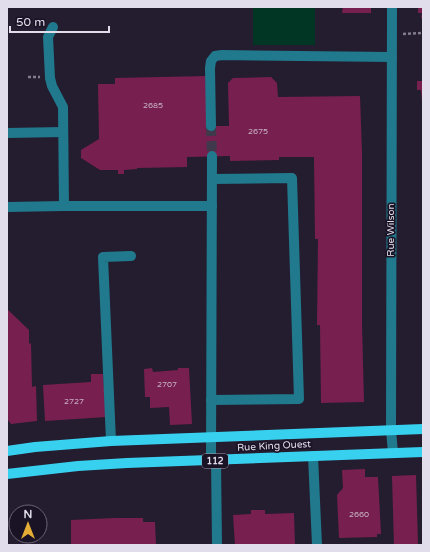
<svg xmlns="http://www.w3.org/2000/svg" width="430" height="552" font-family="'Varela Round',sans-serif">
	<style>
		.green { fill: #003623 }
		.building { fill: #77204f }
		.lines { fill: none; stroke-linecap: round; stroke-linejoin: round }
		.minor-tunnel { stroke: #40394b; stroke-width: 10; stroke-dasharray: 10 5; stroke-linecap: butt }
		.path { stroke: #827c8c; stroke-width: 2.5; stroke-dasharray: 3 2; stroke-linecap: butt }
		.minor { stroke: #20798c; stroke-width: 10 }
		.major { stroke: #37d0ef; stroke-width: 10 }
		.labels { text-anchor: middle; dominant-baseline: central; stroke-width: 3.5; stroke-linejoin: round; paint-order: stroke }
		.number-label { font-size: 8px; fill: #c6aec3 }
		.shield { fill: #1a1325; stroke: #a5a0af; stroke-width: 1 }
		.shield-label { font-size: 9px; font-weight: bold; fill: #e1ddea }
		.street-label { font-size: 10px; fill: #e1ddea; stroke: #1a1325 }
	</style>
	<rect width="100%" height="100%" fill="#241c2f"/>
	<rect class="green" x="253" y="7" width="62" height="38"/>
	<g class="building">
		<polygon points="343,7 371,7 371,13 342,13"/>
		<polygon points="418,7 423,7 423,18 421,18 422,13 418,13"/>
		<polygon points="207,76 208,126 229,126 228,83 233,78 271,77 277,83 278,97 360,96 362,152 362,324 364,402 321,403 320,325 317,325 318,239 315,239 314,157 279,157 279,160 230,161 230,156 187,157 187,167 137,168 137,169 124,170 124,174 118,174 118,170 100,170 81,158 81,150 99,139 98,84 115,84 115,78"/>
		<polygon points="417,81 423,81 423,101 422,101 421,90 417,90"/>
		<polygon points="7,309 29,330 29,344 31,343 32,387 36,386 37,421 11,424 8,420"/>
		<polygon points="152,368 153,372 178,370 178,368 189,368 192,424 170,425 169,407 150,408 150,397 145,397 144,369"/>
		<polygon points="91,374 103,374 106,417 45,421 43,385 91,382"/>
		<polygon points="365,469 365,477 378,477 381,534 377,534 377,537 339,538 337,495 343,488 342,470"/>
		<polygon points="416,475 418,545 394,545 392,476"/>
		<polygon points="251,510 265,510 265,514 294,513 295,545 235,545 233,515 251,514"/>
		<polygon points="115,518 143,518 143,522 155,522 156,545 71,545 71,520"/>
	</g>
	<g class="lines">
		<polyline class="minor-tunnel" points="211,126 212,156"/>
		<g class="path">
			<polyline points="403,34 423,33"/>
			<polyline points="28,77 40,77"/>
		</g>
		<g class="minor">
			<polyline points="392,7 391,430 393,453"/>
			<polyline points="53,27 48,37 50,78 52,86 63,107 64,206"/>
			<polyline points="211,126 210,68 211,61 215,56 222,55 392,57"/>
			<polyline points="7,133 63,132"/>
			<polyline points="7,207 64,206 212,206"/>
			<polyline points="211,400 299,399 292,178 212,179"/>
			<polyline points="111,441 103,257 131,256"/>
			<polyline points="313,456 317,545"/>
			<polyline points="211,461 212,156"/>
			<polyline points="216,461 217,545"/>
		</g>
		<g class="major">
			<polyline points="7,451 35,447 111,441 423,429"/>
			<polyline points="7,474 78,466 127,463 423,452"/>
		</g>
	</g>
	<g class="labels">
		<g class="number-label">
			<text x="153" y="105">2685</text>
			<text x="258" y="131">2675</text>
			<text x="167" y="384">2707</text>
			<text x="74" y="401">2727</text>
			<text x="359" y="514">2660</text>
		</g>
		<rect class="shield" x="202" y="454" width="26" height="14" rx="3"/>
		<g class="shield-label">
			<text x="215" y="461">112</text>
		</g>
		<g class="street-label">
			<text transform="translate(391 230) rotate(-90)">Rue Wilson</text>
			<text transform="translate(274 446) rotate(-3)">Rue King Ouest</text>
		</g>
	</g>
	<rect width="430" height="552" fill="none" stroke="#e1ddea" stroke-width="16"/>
	<g transform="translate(28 524)"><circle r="19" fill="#1a1325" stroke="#6a6474"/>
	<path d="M0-3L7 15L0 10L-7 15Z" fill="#e5ad35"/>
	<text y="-6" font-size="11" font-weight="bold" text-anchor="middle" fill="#e1ddea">N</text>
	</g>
	<path d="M10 26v6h99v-6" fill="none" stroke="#e1ddea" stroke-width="2"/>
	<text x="16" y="26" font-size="12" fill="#e1ddea" stroke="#1a1325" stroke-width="3" paint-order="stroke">50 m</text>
</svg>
